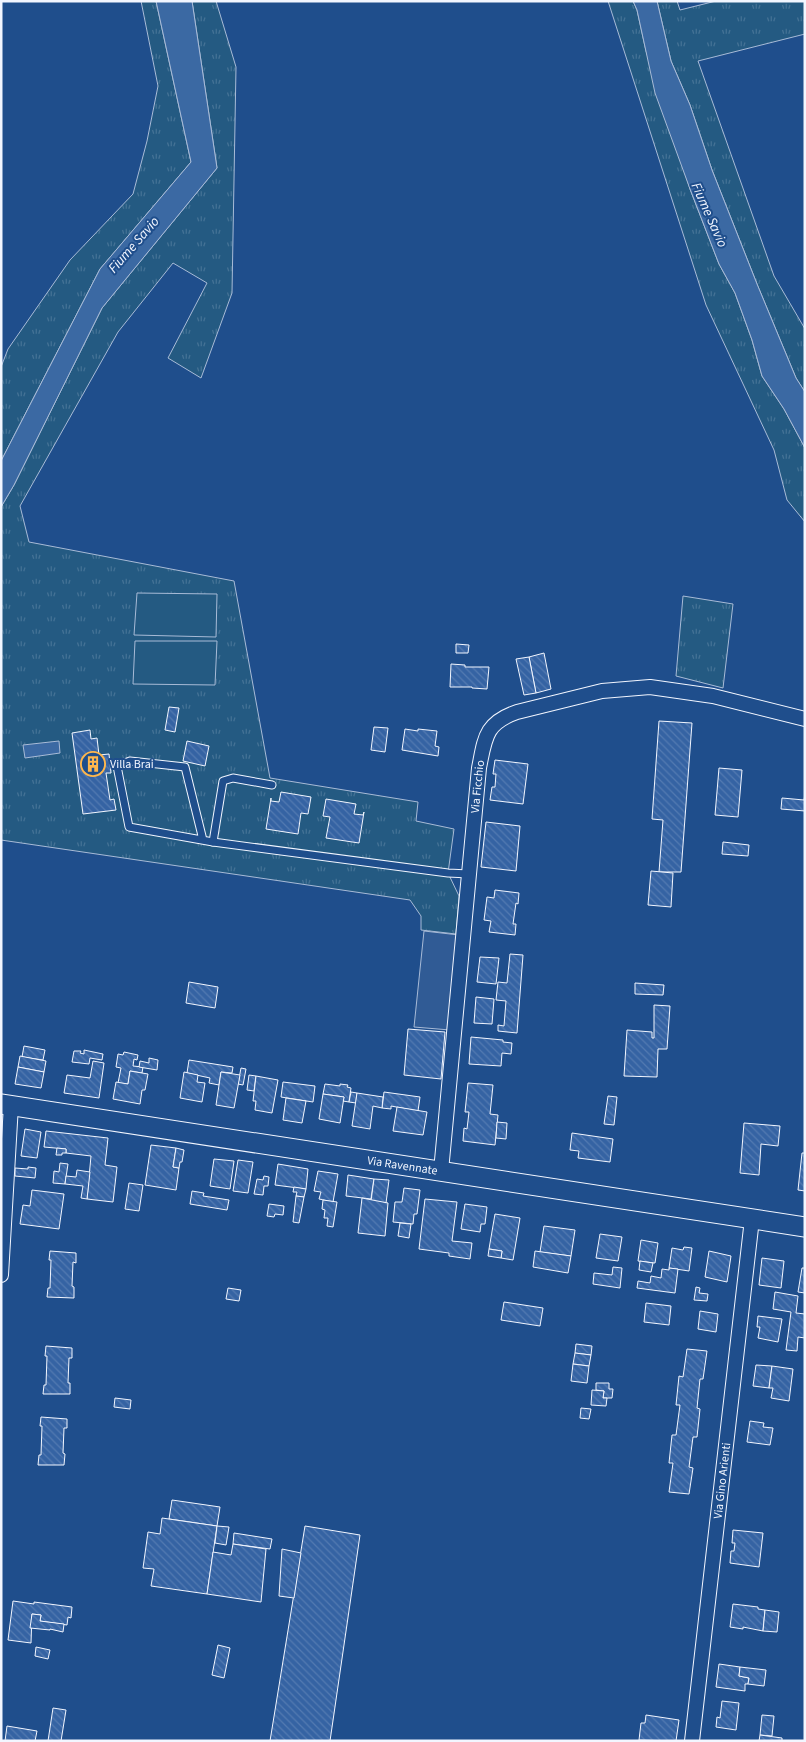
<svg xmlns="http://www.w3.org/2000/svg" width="806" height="1742" font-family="'Source Sans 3',sans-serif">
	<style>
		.grass { fill: url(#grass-tufts); stroke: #a8bbd7 }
		.garden { fill: #245a82; stroke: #a8bbd7 }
		.parking { fill: #305b95; stroke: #a8bbd7 }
		.water { fill: #3b69a3; stroke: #a8bbd7 }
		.building { fill: url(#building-back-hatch); stroke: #f2f6ff }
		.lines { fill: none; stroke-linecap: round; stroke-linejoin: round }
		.service-casing { stroke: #f2f6ff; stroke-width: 9 }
		.minor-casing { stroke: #f2f6ff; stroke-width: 16 }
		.secondary-casing { stroke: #f2f6ff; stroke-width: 21 }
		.service { stroke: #1f4e8c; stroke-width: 7 }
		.minor { stroke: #1f4e8c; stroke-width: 14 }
		.secondary { stroke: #1f4e8c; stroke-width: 19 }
		.labels { text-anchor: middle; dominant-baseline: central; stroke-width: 4; stroke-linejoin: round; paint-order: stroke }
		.poi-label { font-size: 12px; fill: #f2f6ff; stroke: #1f4e8c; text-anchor: start }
		.street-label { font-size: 12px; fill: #f2f6ff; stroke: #1f4e8c }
		.water-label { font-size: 14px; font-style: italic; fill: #f2f6ff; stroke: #1f4e8c }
	</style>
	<defs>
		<pattern id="grass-tufts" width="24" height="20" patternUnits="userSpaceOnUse" patternTransform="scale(1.25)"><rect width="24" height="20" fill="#245a82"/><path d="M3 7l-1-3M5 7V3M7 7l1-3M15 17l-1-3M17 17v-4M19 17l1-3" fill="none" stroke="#447295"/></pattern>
		<pattern id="building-back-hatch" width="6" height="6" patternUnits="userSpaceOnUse" patternTransform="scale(1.25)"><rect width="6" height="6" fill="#3563a3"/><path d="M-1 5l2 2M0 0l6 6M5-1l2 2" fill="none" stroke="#537ab1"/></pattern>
	</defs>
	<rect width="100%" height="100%" fill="#1f4e8c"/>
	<g class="grass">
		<polygon points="141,1 156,1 191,162 100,269 1,461 1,367 8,349 70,260 133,194 147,141 158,86"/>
		<polygon points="192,1 216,1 236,67 232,293 201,378 168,358 207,283 173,263 118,332 20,506 29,542 234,581 270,778 418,802 416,821 454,829 448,873 459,896 456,934 421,930 421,916 410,900 1,840 1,507 14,485 102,308 217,168"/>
		<polygon points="608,1 633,1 637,10 646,51 690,189 719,264 735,293 752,340 762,376 784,409 805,448 805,522 787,500 774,450 706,305"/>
		<polygon points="657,1 677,1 680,10 716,1 805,1 805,34 698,61 774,276 805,329 805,392 796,378 757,284 712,170 690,105 671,61"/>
		<polygon points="683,596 733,604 723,688 676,676"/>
	</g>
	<g class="garden">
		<polygon points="137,593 217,594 216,637 134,635"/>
		<polygon points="135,641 217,641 215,685 133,684"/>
	</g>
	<polygon class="parking" points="424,931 459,935 450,1030 414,1027"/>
	<g class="water">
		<polygon points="156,1 192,1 217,168 102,308 14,485 1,507 1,461 100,269 191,162"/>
		<polygon points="633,1 657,1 671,61 690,105 712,170 757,284 796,378 805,392 805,448 784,409 762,376 752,340 735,293 719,264 690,189 655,93 637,10"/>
		<polygon points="59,741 60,753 25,758 23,745"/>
	</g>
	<g class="building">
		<polygon points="456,644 469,645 468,653 456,653"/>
		<polygon points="544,653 551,689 536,693 529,657"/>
		<polygon points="529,657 536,693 524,695 516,659"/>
		<polygon points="451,664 465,665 465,667 489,667 487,689 472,688 472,687 450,687"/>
		<polygon points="169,707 179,708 175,732 165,730"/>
		<polygon points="659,721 692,723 681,872 659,872 663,820 652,819"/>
		<polygon points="374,727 388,728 385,752 371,750"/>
		<polygon points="405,729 418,731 418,729 437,731 435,746 439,747 438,756 402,750"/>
		<polygon points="90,730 91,739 97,738 99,755 109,754 111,773 106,773 110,800 114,799 116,810 83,814 72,733"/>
		<polygon points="187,741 209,746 205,766 183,761"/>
		<polygon points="495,760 528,764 523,804 490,800 492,787 495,787 496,774 493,774"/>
		<polygon points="719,768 742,770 738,817 715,815"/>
		<polygon points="281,792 311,797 308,814 301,813 298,834 266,829 271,798 271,801 279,802"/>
		<polygon points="805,794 805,811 781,809 782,798 804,800"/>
		<polygon points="326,799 356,804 354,814 363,815 364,812 359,843 326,838 330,817 323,816"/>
		<polygon points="486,822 520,826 516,871 481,867"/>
		<polygon points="723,842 749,845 748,856 722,854"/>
		<polygon points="651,871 673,873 671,907 648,905"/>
		<polygon points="495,890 519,893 518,904 516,903 513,924 516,924 515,935 489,932 491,921 484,920 487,897 494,898"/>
		<polygon points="510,954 523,955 517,1033 498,1031 498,1025 504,1026 506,1001 496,1000 498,982 507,983"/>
		<polygon points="480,957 499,958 496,984 477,982"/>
		<polygon points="189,982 218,987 215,1008 186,1003"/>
		<polygon points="635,983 664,985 663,995 635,994"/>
		<polygon points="476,997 494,999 492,1024 474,1023"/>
		<polygon points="654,1005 670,1006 667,1049 658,1049 657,1077 624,1076 627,1030 652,1032 652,1038 654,1038"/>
		<polygon points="408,1029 445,1032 441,1079 404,1075"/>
		<polygon points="471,1037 503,1040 503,1042 512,1043 511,1054 502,1053 501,1066 469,1064"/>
		<polygon points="24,1046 45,1050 43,1060 22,1057"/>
		<polygon points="84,1050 103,1054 102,1060 90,1058 89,1064 72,1062 74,1051 81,1051 80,1053 84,1054"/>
		<polygon points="124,1052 138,1055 137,1060 134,1059 133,1066 143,1067 142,1073 130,1071 128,1084 118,1083 121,1068 116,1067 118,1054 123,1055"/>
		<polygon points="20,1056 46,1061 44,1072 18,1067"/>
		<polygon points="149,1058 158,1060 157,1070 139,1067 140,1061 149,1063"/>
		<polygon points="189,1060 233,1067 232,1073 221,1072 219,1085 209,1083 210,1078 187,1073"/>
		<polygon points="93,1061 104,1063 99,1098 64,1093 67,1075 90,1078"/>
		<polygon points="18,1067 44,1072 41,1088 15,1084"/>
		<polygon points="241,1068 246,1069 243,1085 238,1084"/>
		<polygon points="130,1071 148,1074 145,1090 142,1090 140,1104 113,1099 116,1082 128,1084"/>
		<polygon points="184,1072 198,1075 197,1082 205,1083 202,1102 180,1098"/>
		<polygon points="221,1072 240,1075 234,1108 216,1105"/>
		<polygon points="249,1075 256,1076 254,1091 247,1090"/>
		<polygon points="256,1076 278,1080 272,1113 255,1110 256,1101 253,1101"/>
		<polygon points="283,1082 315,1086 313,1102 281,1097"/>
		<polygon points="468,1083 493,1085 490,1114 498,1115 495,1145 463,1141 464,1128 467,1129 469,1112 465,1112"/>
		<polygon points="325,1084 340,1086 340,1084 348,1085 347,1087 351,1088 349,1102 343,1101 344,1097 323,1094"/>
		<polygon points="351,1092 357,1093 356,1103 349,1102"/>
		<polygon points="384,1092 420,1097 418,1111 391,1106 391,1109 382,1108"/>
		<polygon points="357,1093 383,1097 382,1108 373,1106 370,1129 352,1126"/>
		<polygon points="323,1094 344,1097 340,1123 319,1119"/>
		<polygon points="608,1096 617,1097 614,1125 604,1124"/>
		<polygon points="286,1098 306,1101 302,1123 283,1120"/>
		<polygon points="397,1107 427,1112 423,1135 393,1131"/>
		<polygon points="497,1122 507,1123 506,1139 496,1138"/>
		<polygon points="744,1123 780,1126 778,1146 761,1144 759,1175 740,1173"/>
		<polygon points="25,1129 41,1132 37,1158 21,1156"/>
		<polygon points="46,1131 108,1138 105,1165 117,1167 113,1202 87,1199 91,1156 66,1153 66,1149 44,1147"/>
		<polygon points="572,1133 613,1139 610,1162 578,1158 579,1151 570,1150"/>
		<polygon points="151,1145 176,1148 173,1167 179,1168 176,1190 145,1185"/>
		<polygon points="57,1148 66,1149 66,1153 62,1153 62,1155 56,1155"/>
		<polygon points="176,1148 184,1150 182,1162 180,1162 179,1168 173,1167"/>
		<polygon points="802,1153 805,1153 805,1191 798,1190"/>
		<polygon points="214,1159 234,1161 230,1189 210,1186"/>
		<polygon points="238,1160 253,1162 248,1193 233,1191"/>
		<polygon points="60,1163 68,1164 65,1184 53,1183 54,1171 59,1172"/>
		<polygon points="278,1164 308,1169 306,1189 275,1185"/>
		<polygon points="28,1167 36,1168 35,1178 15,1176 15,1168 28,1169"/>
		<polygon points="77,1170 90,1172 87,1199 81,1198 83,1186 65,1184 66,1176 76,1177"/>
		<polygon points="318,1171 338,1174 333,1202 319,1199 321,1192 314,1191"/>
		<polygon points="348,1175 374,1179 371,1199 346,1196"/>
		<polygon points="264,1176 269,1177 268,1186 264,1186 263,1195 254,1194 257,1179 263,1180"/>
		<polygon points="374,1179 389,1180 386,1203 371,1201"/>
		<polygon points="129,1183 143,1185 139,1211 125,1209"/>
		<polygon points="294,1187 306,1189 304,1197 296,1196 297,1192 293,1192"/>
		<polygon points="404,1188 420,1190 417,1214 414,1214 413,1224 393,1222 395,1202 402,1202"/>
		<polygon points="32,1190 64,1194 59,1229 20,1224 23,1205 30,1206"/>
		<polygon points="192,1191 204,1193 203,1196 229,1200 227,1210 190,1204"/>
		<polygon points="296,1196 304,1197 299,1223 293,1222"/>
		<polygon points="362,1198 388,1203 385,1236 358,1233"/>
		<polygon points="425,1199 457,1202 452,1241 472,1243 470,1259 449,1256 449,1253 419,1249"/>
		<polygon points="323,1200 337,1202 333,1227 327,1226 328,1218 324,1218 325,1210 322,1209"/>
		<polygon points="269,1204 284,1206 283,1215 275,1214 274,1217 267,1216"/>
		<polygon points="465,1204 487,1207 485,1224 481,1224 480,1232 461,1229"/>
		<polygon points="495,1214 520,1218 513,1260 501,1258 502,1251 489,1249"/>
		<polygon points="400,1223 411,1224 409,1238 398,1236"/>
		<polygon points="544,1226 575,1230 571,1256 540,1252"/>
		<polygon points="600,1234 622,1237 618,1261 596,1258"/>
		<polygon points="641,1240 658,1243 655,1263 638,1261"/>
		<polygon points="684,1247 692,1248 689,1271 669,1268 672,1248 683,1250"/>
		<polygon points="489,1249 502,1251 501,1258 488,1256"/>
		<polygon points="50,1251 76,1253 76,1263 73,1262 72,1286 74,1287 74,1298 47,1297 48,1288 50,1288 51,1260 49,1260"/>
		<polygon points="535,1251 571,1256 568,1273 533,1267"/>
		<polygon points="709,1251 731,1256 727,1282 705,1277"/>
		<polygon points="762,1258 784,1261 781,1288 759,1285"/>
		<polygon points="640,1261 653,1263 651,1272 639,1270"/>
		<polygon points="613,1267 622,1268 620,1288 593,1284 594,1273 612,1275"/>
		<polygon points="669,1268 678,1269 675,1293 637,1288 638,1281 650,1283 651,1276 661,1278 662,1269 669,1270"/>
		<polygon points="802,1268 805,1268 805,1293 798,1292"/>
		<polygon points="696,1287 700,1288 699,1293 708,1294 707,1301 694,1300"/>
		<polygon points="228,1288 241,1290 239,1301 226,1299"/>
		<polygon points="775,1292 798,1296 796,1313 805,1314 805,1338 798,1337 797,1351 786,1350 791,1312 773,1309"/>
		<polygon points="504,1302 543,1308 540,1326 501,1320"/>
		<polygon points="646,1303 671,1306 669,1325 644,1322"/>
		<polygon points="700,1311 718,1314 716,1332 698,1329"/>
		<polygon points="758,1316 782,1319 778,1342 758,1338 760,1327 757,1327"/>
		<polygon points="576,1344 592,1346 591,1355 575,1353"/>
		<polygon points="46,1346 72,1348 72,1358 69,1358 68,1383 70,1383 70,1394 43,1394 44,1385 46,1385 47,1356 45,1356"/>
		<polygon points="687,1349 707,1351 703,1379 700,1379 697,1408 700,1409 697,1437 693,1437 689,1467 693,1468 689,1494 669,1492 673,1463 669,1463 672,1435 676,1435 680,1405 676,1405 679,1376 683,1377"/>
		<polygon points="575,1353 591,1355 589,1366 573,1364"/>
		<polygon points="573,1364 589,1366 587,1383 571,1381"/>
		<polygon points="756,1365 772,1366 769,1388 753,1386"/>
		<polygon points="772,1366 793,1369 789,1401 771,1398 773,1388 769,1388"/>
		<polygon points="596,1383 609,1383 609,1389 613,1389 612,1398 603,1398 604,1391 596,1390"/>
		<polygon points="592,1390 604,1391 603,1398 607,1398 606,1406 591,1405"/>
		<polygon points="115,1398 131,1400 130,1409 114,1407"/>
		<polygon points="581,1408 591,1409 589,1419 580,1418"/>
		<polygon points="41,1417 67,1419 67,1428 64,1428 63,1453 65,1454 64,1465 38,1465 39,1455 41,1455 42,1426 40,1426"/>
		<polygon points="750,1421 764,1423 763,1427 773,1428 770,1445 747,1442"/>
		<polygon points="172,1500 220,1507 217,1526 169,1519"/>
		<polygon points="162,1518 217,1526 207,1594 151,1586 154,1569 143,1568 148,1532 160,1534"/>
		<polygon points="217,1526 229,1527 226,1545 215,1543"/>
		<polygon points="305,1526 360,1535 330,1741 270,1741"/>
		<polygon points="733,1530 763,1533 759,1567 730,1563 731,1551 734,1551 735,1543 732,1543"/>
		<polygon points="234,1533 272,1539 270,1549 233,1544"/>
		<polygon points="233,1544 266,1549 261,1602 207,1594 213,1552 231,1555"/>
		<polygon points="282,1549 301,1553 294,1598 279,1596"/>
		<polygon points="13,1601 34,1604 34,1602 72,1607 71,1618 68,1617 67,1625 40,1621 41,1615 32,1614 31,1643 8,1640"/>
		<polygon points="733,1604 758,1607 758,1609 765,1610 763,1631 743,1627 743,1629 730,1627"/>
		<polygon points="765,1610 779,1612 777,1632 763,1631"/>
		<polygon points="32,1614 41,1615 40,1621 64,1624 63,1632 50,1629 50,1630 30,1628"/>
		<polygon points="218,1645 230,1648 224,1678 212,1675"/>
		<polygon points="36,1647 50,1650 48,1659 35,1656"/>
		<polygon points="719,1664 740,1667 739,1676 749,1678 748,1684 745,1684 745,1691 716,1687"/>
		<polygon points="740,1667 766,1670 764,1686 748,1684 749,1678 739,1676"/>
		<polygon points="722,1701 739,1703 736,1730 716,1727 717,1717 720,1718"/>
		<polygon points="53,1708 66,1710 61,1741 48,1741"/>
		<polygon points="646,1715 679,1720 676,1741 639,1740 641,1723 645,1723"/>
		<polygon points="762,1715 774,1716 772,1736 760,1735"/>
		<polygon points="7,1726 37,1731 35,1741 5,1741"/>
		<polygon points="760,1735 782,1738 782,1741 759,1741"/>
	</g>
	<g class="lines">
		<defs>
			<g id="service">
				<polyline points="203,840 185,767 130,761 117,766 129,827 213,842 448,873 469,874"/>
				<polyline points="213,842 223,781 233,778 272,785"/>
			</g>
			<g id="minor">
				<path id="s1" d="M441,1171L479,768C485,738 485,723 517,712L602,691L650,687L713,696L805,719"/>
				<polyline points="1,1275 11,1105"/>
				<path id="s2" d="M692,1741L752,1219"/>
			</g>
			<g id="secondary">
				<path id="s3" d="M1,1104L805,1227"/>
			</g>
		</defs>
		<use href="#service" class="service-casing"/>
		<use href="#minor" class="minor-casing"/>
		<use href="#secondary" class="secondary-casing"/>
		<use href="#service" class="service"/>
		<use href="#minor" class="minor"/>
		<use href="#secondary" class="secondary"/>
	</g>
	<defs>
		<symbol id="building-ring" viewBox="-11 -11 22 22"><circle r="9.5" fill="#1f4e8c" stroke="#ffb74d" stroke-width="1.5"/><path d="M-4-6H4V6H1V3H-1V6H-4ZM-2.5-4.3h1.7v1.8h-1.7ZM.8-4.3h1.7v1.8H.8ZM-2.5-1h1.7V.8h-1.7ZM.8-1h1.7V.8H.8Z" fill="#ffb74d"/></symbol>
	</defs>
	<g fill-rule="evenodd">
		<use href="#building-ring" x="79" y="750" width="28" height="28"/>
	</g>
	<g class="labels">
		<g class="poi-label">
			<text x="110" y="764">Villa Brai</text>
		</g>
		<g class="street-label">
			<text stroke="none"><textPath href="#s1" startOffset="386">Via Ficchio</textPath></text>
			<text stroke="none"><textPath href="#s3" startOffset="406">Via Ravennate</textPath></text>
			<text stroke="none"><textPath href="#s2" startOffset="262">Via Gino Arienti</textPath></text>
		</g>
		<g class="water-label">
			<text transform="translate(709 215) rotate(66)">Fiume Savio</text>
			<text transform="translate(134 245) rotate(-49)">Fiume Savio</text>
		</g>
	</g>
	<rect width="806" height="1742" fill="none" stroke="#f2f6ff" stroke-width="5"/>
</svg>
